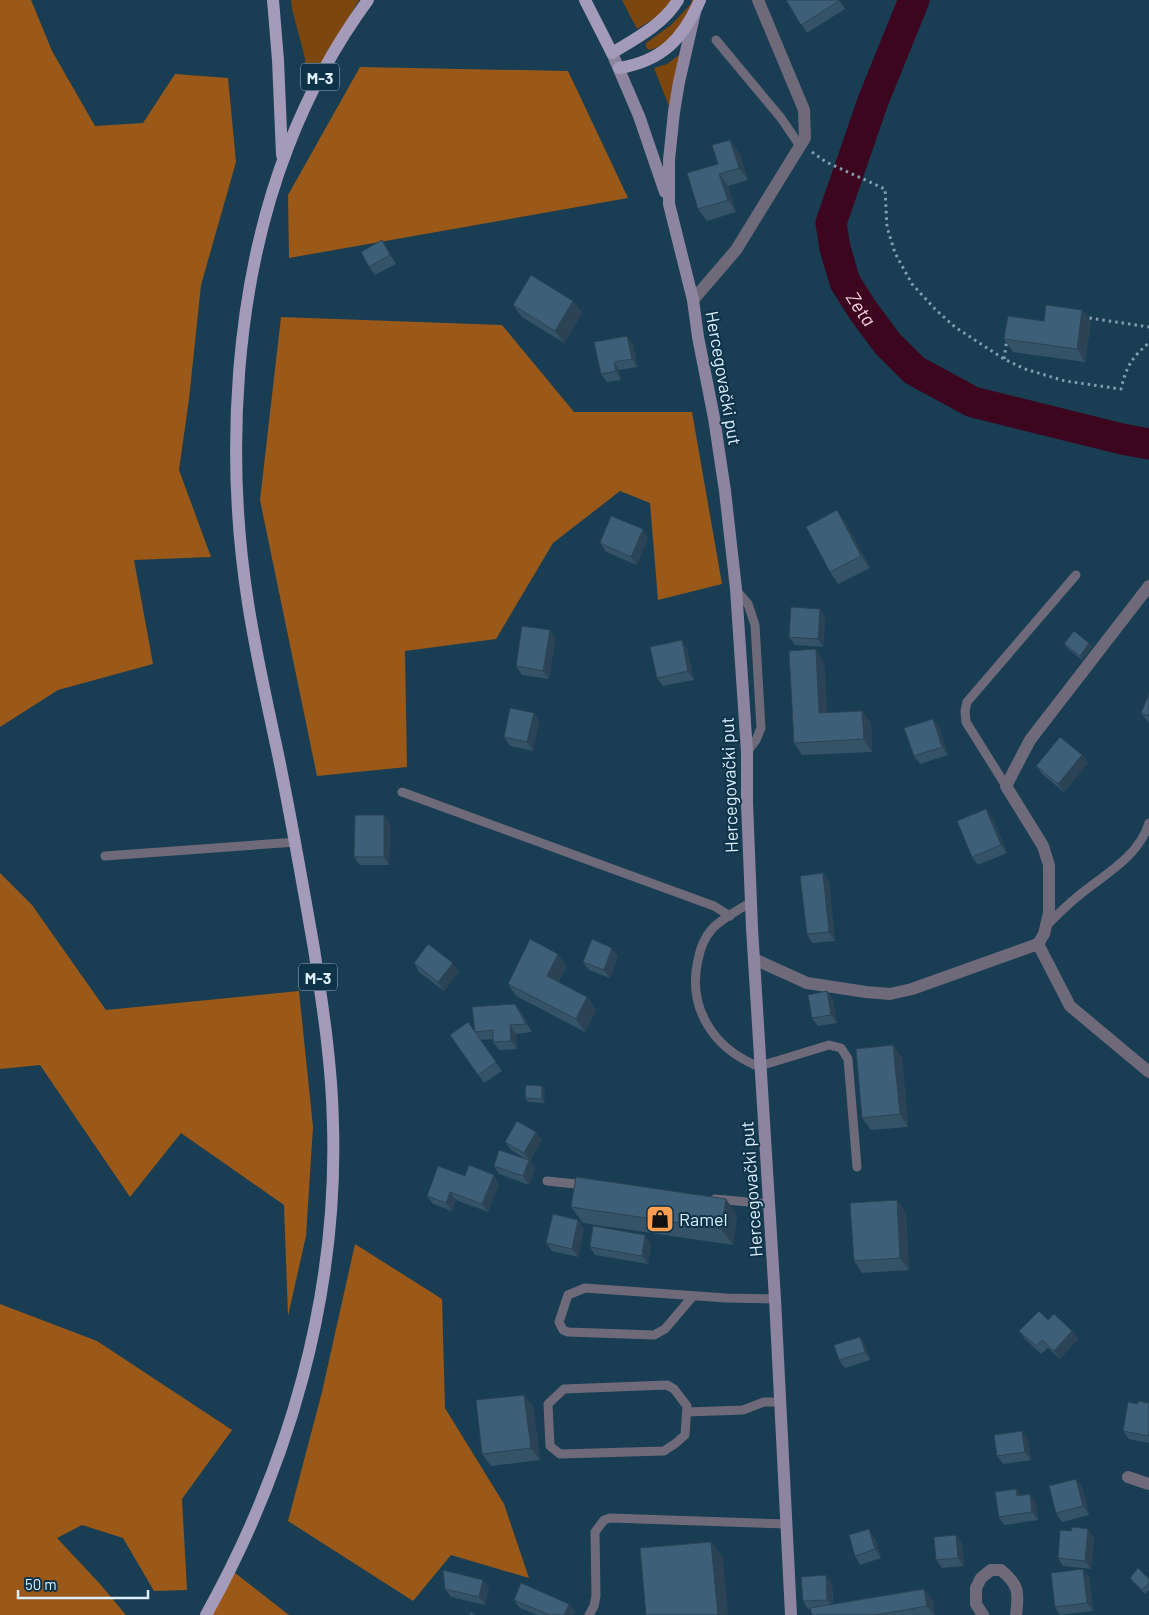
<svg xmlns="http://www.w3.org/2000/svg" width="1149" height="1615" font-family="Barlow,sans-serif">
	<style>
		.green { fill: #7c460f }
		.forest { fill: #9a5918 }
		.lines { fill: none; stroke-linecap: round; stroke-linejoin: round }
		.river { stroke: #3c061e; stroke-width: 31 }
		.path { stroke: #839daf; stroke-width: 3; stroke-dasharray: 2.5 4; stroke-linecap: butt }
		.lane { stroke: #6f6a7a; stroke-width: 9 }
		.street { stroke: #6f6a7a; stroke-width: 12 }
		.secondary { stroke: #8d859f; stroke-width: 12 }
		.primary { stroke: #a49aba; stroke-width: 12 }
		.wall { fill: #345367 }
		.shaded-wall { fill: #2b4354 }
		.building { fill: #3d6078; stroke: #2b4354 }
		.labels { text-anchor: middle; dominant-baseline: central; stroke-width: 4; stroke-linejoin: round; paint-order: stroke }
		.shield { fill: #0e3248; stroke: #9fb7c7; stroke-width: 1 }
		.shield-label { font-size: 16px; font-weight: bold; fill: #ddf0fe }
		.street-label { font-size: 18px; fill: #ddf0fe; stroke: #0e3248 }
		.poi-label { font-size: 18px; fill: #ddf0fe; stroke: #0e3248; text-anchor: start }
		.water-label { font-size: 19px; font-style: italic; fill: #f3d5dd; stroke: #0e3248 }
	</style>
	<rect width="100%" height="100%" fill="#193d53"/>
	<g class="green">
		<polygon points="291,0 359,0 307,90 305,58 292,9"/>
		<polygon points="622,0 676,0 668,10 637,29"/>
		<path d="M692,0H699C687,17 671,46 649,50L646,47V43L671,25L690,5Z"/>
		<polygon points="679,55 676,124 654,68 667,64"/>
	</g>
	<g class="forest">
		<polygon points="0,0 31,0 52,51 95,126 143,123 175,74 228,78 236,162 201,285 189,399 179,470 211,557 134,560 153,664 58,690 0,727"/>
		<polygon points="360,67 568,71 628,198 289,258 288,195"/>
		<polygon points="281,317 502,325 574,412 692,412 722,584 658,600 650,503 620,491 553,543 496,639 405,651 407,767 317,776 260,500"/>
		<polygon points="0,873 32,905 106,1010 299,991 313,1127 306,1236 288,1316 284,1205 181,1133 130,1197 40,1065 0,1069"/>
		<polygon points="355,1244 442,1299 445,1408 504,1504 529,1578 451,1555 413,1601 288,1521 322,1392"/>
		<polygon points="0,1304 97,1341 232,1430 182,1499 187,1590 154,1591 123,1538 82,1525 57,1538 100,1584 126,1615 0,1615"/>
		<polygon points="230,1569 289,1615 205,1615"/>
	</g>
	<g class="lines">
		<path class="river" id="s1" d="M914,0L873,101L831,223L835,248L845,282L862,309L887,343L914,370L973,402L1122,439L1149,444"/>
		<g class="path">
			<path d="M812,152L826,162L885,189L887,227L895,253L912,284L935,309L955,327L1004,359L1025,369L1065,381L1121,389C1126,367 1132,357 1149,343"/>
			<polyline points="1083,317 1149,327"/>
			<polyline points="1004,359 1007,339"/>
		</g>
		<g class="lane">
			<polyline points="716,40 781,118 800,146"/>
			<polyline points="736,590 748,604 755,625 761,728 756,740 747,752"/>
			<polyline points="1006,786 966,722 965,711 967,702 1076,575"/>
			<polyline points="402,792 714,906 730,916"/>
			<polyline points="105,856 296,842"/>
			<path d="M751,902C739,910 721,919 712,929C705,937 700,949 698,960C687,1007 713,1047 755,1065L760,1066L829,1045L841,1048L848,1059L857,1167"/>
			<path d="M1046,926C1056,916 1066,906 1077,897C1103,875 1138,858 1149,823"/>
			<polyline points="547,1181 585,1185"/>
			<polyline points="715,1199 770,1204"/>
			<polyline points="693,1296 665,1329 654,1335 568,1332 563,1330 559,1322 568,1295 585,1288 726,1298 775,1299"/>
			<polygon points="667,1385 674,1389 687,1406 685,1435 676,1443 664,1451 560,1454 550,1446 548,1404 564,1389"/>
			<polyline points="687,1412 743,1410 764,1402 780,1402"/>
			<polyline points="589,1615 594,1606 596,1596 595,1532 604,1520 610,1518 786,1524"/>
		</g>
		<g class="street">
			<polyline points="693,300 736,250 805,138 804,110 758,0"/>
			<polyline points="1038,944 1070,1006 1149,1072"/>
			<polyline points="754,959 807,983 866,992 890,994 912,989 1038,944 1044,934 1049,913 1049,865 1043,846 1006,786 1030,740 1149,586"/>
			<polyline points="1128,1477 1149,1484"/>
			<path d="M983,1615L976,1604V1588L981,1578L991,1570H1001C1019,1585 1019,1592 1016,1615"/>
		</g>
		<g class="secondary">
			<polyline points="695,12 679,82 674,112 669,160 669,204 693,300 698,337 714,418 725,491 736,589 747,752 747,803 752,928 775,1299 791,1615"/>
			<polyline points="612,53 639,116 665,192"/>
		</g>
		<g class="primary">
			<polyline points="273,0 278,60 282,155"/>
			<path d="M585,0L612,53C635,39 664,24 678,0"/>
			<path d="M619,68C662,61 683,39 700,0"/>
			<path d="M206,1615C289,1466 338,1296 333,1125C332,1066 323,1008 314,949C303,886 292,823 279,759C268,707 256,655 248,603C225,456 234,286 288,147C308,95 335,45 368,0"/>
		</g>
	</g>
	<g class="wall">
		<polygon points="786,0 839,0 845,9 807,33"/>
		<polygon points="739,152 748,180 728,186 736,212 707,221 698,209 718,164"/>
		<polygon points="388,249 396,264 375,275 369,267"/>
		<polygon points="573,301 582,313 564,343 522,317 513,305"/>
		<polygon points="1082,310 1091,322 1085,362 1013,352 1004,339 1044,321"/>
		<polygon points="633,344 637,367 619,370 621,380 607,382 601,374"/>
		<polygon points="846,523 870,568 838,584 830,572"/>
		<polygon points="648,538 637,565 606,552 600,543"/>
		<polygon points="820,609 825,618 823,647 795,645 789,637"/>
		<polygon points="550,630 555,639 549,679 522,675 516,666"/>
		<polygon points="1089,643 1092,647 1082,660 1067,648 1064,644"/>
		<polygon points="687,649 694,680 663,686 657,678"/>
		<polygon points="824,662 827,713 862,711 871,723 872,752 802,755 794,743"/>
		<polygon points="1149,694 1149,722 1147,721 1141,713"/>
		<polygon points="539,721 533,751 510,746 504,737"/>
		<polygon points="939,727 948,755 920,764 914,756"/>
		<polygon points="1082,755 1088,763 1064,792 1042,774 1036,766"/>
		<polygon points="992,817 1007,853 978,865 972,857"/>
		<polygon points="390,824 389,865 360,865 354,857"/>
		<polygon points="823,873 829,882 835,941 812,943 807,934"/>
		<polygon points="618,956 610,978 589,970 583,962"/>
		<polygon points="414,963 459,971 444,991 419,972"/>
		<polygon points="567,966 558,982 587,997 596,1010 585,1032 516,996 508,984"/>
		<polygon points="827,991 833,1000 837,1023 818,1026 812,1018"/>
		<polygon points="515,1004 521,1012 532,1032 516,1034 517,1049 499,1050 493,1042 493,1039 481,1040 475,1032"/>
		<polygon points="468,1022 502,1071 484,1083 450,1035"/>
		<polygon points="893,1045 902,1058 908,1127 871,1130 862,1118"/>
		<polygon points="542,1086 545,1091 544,1103 528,1102 525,1098"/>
		<polygon points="542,1140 530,1161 535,1168 529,1185 499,1174 494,1166 524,1158 511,1150 505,1142"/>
		<polygon points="465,1176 499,1184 488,1212 456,1200 452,1211 433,1204 427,1196"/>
		<polygon points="571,1207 737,1215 733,1245 583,1223"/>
		<polygon points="906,1213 909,1270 862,1273 854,1261"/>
		<polygon points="578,1220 584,1229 578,1257 552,1251 546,1243"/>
		<polygon points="651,1244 648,1264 595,1255 590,1247"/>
		<polygon points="1048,1320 1072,1331 1078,1339 1060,1359 1048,1348 1041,1354 1025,1339 1019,1331"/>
		<polygon points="860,1337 865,1345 870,1360 845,1368 839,1360"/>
		<polygon points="524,1395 533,1407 540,1460 491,1466 482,1454"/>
		<polygon points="1149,1403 1149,1443 1129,1439 1123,1431"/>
		<polygon points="1028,1439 1031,1460 1003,1464 997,1456"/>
		<polygon points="1082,1487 1089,1515 1062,1522 1056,1513"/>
		<polygon points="1030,1494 1036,1503 1038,1520 1004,1525 999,1517"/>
		<polygon points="1094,1537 1091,1569 1063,1566 1058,1558"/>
		<polygon points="875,1538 881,1558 860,1565 855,1556"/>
		<polygon points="962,1543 964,1566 942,1568 936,1560"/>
		<polygon points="1083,1569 1089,1577 1093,1611 1060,1615 1055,1607"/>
		<polygon points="1130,1578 1149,1579 1149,1590 1145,1594 1133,1582"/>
		<polygon points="832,1584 833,1604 933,1601 935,1615 812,1615 810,1609 808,1609 803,1601"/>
		<polygon points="489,1588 485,1605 451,1597 445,1589"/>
		<polygon points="514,1600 569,1604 575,1612 573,1615 537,1615 520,1608"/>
	</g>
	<g class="shaded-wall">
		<polygon points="730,140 739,152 748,180 739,168"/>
		<polygon points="719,174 728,186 736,212 728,200"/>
		<polygon points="382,240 388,249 396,264 390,255"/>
		<polygon points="573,301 582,313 564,343 555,331"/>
		<polygon points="1082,310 1091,322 1085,362 1077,349"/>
		<polygon points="627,336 633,344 637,367 632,359"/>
		<polygon points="614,362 619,370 621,380 616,371"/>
		<polygon points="837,510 846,523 870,568 861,556"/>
		<polygon points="643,529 648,538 637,565 631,557"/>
		<polygon points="820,609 825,618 823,647 818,639"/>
		<polygon points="550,630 555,639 549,679 543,671"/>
		<polygon points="682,640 687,649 694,680 688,671"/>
		<polygon points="1089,643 1092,647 1082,660 1080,656"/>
		<polygon points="816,649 824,662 828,725 819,713"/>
		<polygon points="862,711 871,723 872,752 864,739"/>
		<polygon points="534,713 539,721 533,751 527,742"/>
		<polygon points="933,719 939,727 948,755 942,747"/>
		<polygon points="1082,755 1088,763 1064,792 1058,784"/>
		<polygon points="986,809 992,817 1007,853 1001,845"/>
		<polygon points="384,815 390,824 389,865 384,857"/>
		<polygon points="823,873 829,882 835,941 829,932"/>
		<polygon points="612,948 618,956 610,978 604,970"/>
		<polygon points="558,954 567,966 555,988 547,976"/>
		<polygon points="453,963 459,971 444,991 438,982"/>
		<polygon points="827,991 833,1000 837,1023 831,1015"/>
		<polygon points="587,997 596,1010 585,1032 576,1019"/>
		<polygon points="515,1004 521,1012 532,1032 526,1024"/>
		<polygon points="510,1025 516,1034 517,1049 511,1041"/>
		<polygon points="893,1045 902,1058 908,1127 900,1114"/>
		<polygon points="542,1086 545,1091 544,1103 542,1099"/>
		<polygon points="536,1132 542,1140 530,1161 535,1168 529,1185 523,1176 529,1160 524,1153"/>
		<polygon points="494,1175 499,1184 488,1212 482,1204"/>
		<polygon points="450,1192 456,1200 452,1211 446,1203"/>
		<polygon points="726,1199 737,1215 733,1245 721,1229"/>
		<polygon points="897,1200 906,1213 909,1270 900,1258"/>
		<polygon points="578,1220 584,1229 578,1257 572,1249"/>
		<polygon points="645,1235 651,1244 648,1264 642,1256"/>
		<polygon points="1072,1331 1078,1339 1060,1359 1054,1351"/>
		<polygon points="860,1337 865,1345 870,1360 865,1352"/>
		<polygon points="524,1395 533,1407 540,1460 531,1448"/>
		<polygon points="1022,1431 1028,1439 1031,1460 1025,1452"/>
		<polygon points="1076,1479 1082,1487 1089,1515 1083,1506"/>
		<polygon points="1016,1489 1022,1497 1017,1496"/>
		<polygon points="1030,1494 1036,1503 1038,1520 1032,1512"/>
		<polygon points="869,1529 875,1538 881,1558 875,1549"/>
		<polygon points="1088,1529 1094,1537 1091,1569 1085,1561"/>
		<polygon points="956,1535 962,1543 964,1566 958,1558"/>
		<polygon points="711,1542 723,1558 728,1615 718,1615"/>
		<polygon points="1083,1569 1089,1577 1093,1611 1087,1603"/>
		<polygon points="826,1575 832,1584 833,1608 827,1600"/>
		<polygon points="483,1580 489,1588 485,1605 479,1597"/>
		<polygon points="924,1589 933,1601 935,1615 934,1615 927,1606"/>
		<polygon points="569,1604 575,1612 573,1615 564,1615"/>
	</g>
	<g class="building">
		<polygon points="786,0 838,0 839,1 801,25"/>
		<polygon points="730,140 739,168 719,174 728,200 698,209 687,173 718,164 712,145"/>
		<polygon points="382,240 390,255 369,267 361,252"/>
		<polygon points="531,275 573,301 555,331 513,305"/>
		<polygon points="1046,305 1082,310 1077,349 1004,339 1008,316 1044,321"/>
		<polygon points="627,336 632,359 614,362 616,371 601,374 594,342"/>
		<polygon points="837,510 861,556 830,572 806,527"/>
		<polygon points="611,516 643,529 631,557 600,543"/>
		<polygon points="791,607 820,609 818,639 789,637"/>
		<polygon points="522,626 550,630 543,671 516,666"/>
		<polygon points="1074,631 1089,643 1080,656 1064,644"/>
		<polygon points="682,640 688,671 657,678 650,647"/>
		<polygon points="816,649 819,713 862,711 864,739 794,743 789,651"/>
		<polygon points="1149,694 1149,716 1141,713"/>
		<polygon points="510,708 534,713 527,742 504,737"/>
		<polygon points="933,719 942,747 914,756 904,728"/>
		<polygon points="1060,737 1082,755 1058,784 1036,766"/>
		<polygon points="986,809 1001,845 972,857 957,821"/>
		<polygon points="355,815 384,815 384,857 354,857"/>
		<polygon points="823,873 829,932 807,934 800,876"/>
		<polygon points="530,939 558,954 547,976 587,997 576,1019 508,984"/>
		<polygon points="592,939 612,948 604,970 583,962"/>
		<polygon points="428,944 453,963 438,982 414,963"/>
		<polygon points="827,991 831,1015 812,1018 808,995"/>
		<polygon points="515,1004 526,1024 510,1025 511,1041 493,1042 493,1030 475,1032 472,1007"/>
		<polygon points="468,1022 496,1062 478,1075 450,1035"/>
		<polygon points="893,1045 900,1114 862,1118 856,1049"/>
		<polygon points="526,1085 542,1086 542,1099 525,1098"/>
		<polygon points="517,1121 536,1132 524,1153 505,1142"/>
		<polygon points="499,1150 529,1160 523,1176 494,1166"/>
		<polygon points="469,1165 494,1175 482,1204 450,1192 446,1203 427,1196 438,1166 465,1176"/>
		<polygon points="576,1177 726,1199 721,1229 571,1207"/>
		<polygon points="897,1200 900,1258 854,1261 850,1203"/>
		<polygon points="553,1214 578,1220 572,1249 546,1243"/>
		<polygon points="593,1226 645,1235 642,1256 590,1247"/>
		<polygon points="1039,1311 1048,1320 1054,1314 1072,1331 1054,1351 1042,1340 1036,1346 1019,1331"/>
		<polygon points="860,1337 865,1352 839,1360 834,1345"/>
		<polygon points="524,1395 531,1448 482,1454 476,1400"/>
		<polygon points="1138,1401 1149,1403 1149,1436 1123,1431 1128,1402 1138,1404"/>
		<polygon points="1022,1431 1025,1452 997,1456 994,1435"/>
		<polygon points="1076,1479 1083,1506 1056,1513 1049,1486"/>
		<polygon points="1016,1489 1017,1496 1030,1494 1032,1512 999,1517 995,1492"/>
		<polygon points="1072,1527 1088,1529 1085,1561 1058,1558 1060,1530 1071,1531"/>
		<polygon points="869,1529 875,1549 855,1556 849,1535"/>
		<polygon points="956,1535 958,1558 936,1560 934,1537"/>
		<polygon points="711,1542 718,1615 646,1615 640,1548"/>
		<polygon points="1138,1568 1149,1579 1149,1583 1142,1590 1130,1578"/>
		<polygon points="1083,1569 1087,1603 1055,1607 1051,1573"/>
		<polygon points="443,1570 483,1580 479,1597 445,1589"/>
		<polygon points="826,1575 827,1600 803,1601 801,1577"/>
		<polygon points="521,1583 569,1604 564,1615 550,1615 514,1600"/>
		<polygon points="924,1589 927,1606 875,1615 812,1615 810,1608"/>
		<polygon points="471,1612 476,1615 469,1615"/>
	</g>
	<defs>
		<symbol id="shop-square" viewBox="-11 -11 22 22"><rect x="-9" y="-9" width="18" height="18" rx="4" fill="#fa9f4f" stroke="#0e3248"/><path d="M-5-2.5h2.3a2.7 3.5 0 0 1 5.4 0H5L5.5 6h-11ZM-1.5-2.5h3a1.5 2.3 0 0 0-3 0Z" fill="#111"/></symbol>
	</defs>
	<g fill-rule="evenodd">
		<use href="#shop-square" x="644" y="1203" width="32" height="32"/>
	</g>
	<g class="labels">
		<g class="shield">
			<rect x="301" y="63.5" width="38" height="27" rx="4"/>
			<rect x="299" y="963.5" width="38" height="27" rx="4"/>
		</g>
		<g class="shield-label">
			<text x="320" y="77">M-3</text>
			<text x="318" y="977">M-3</text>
		</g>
		<g class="street-label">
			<text transform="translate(724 378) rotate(80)">Hercegovački put</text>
			<text transform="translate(729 785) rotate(-92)">Hercegovački put</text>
			<text transform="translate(751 1189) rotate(-94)">Hercegovački put</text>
		</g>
		<g class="poi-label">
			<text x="679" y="1219">Ramel</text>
		</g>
		<g class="water-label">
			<text stroke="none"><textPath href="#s1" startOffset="330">Zeta</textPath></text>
		</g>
	</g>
	<path d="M18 1590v8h130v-8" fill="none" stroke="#ddf0fe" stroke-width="2.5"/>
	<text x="25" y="1590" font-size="15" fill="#ddf0fe" stroke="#0e3248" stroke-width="4" paint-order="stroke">50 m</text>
</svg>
